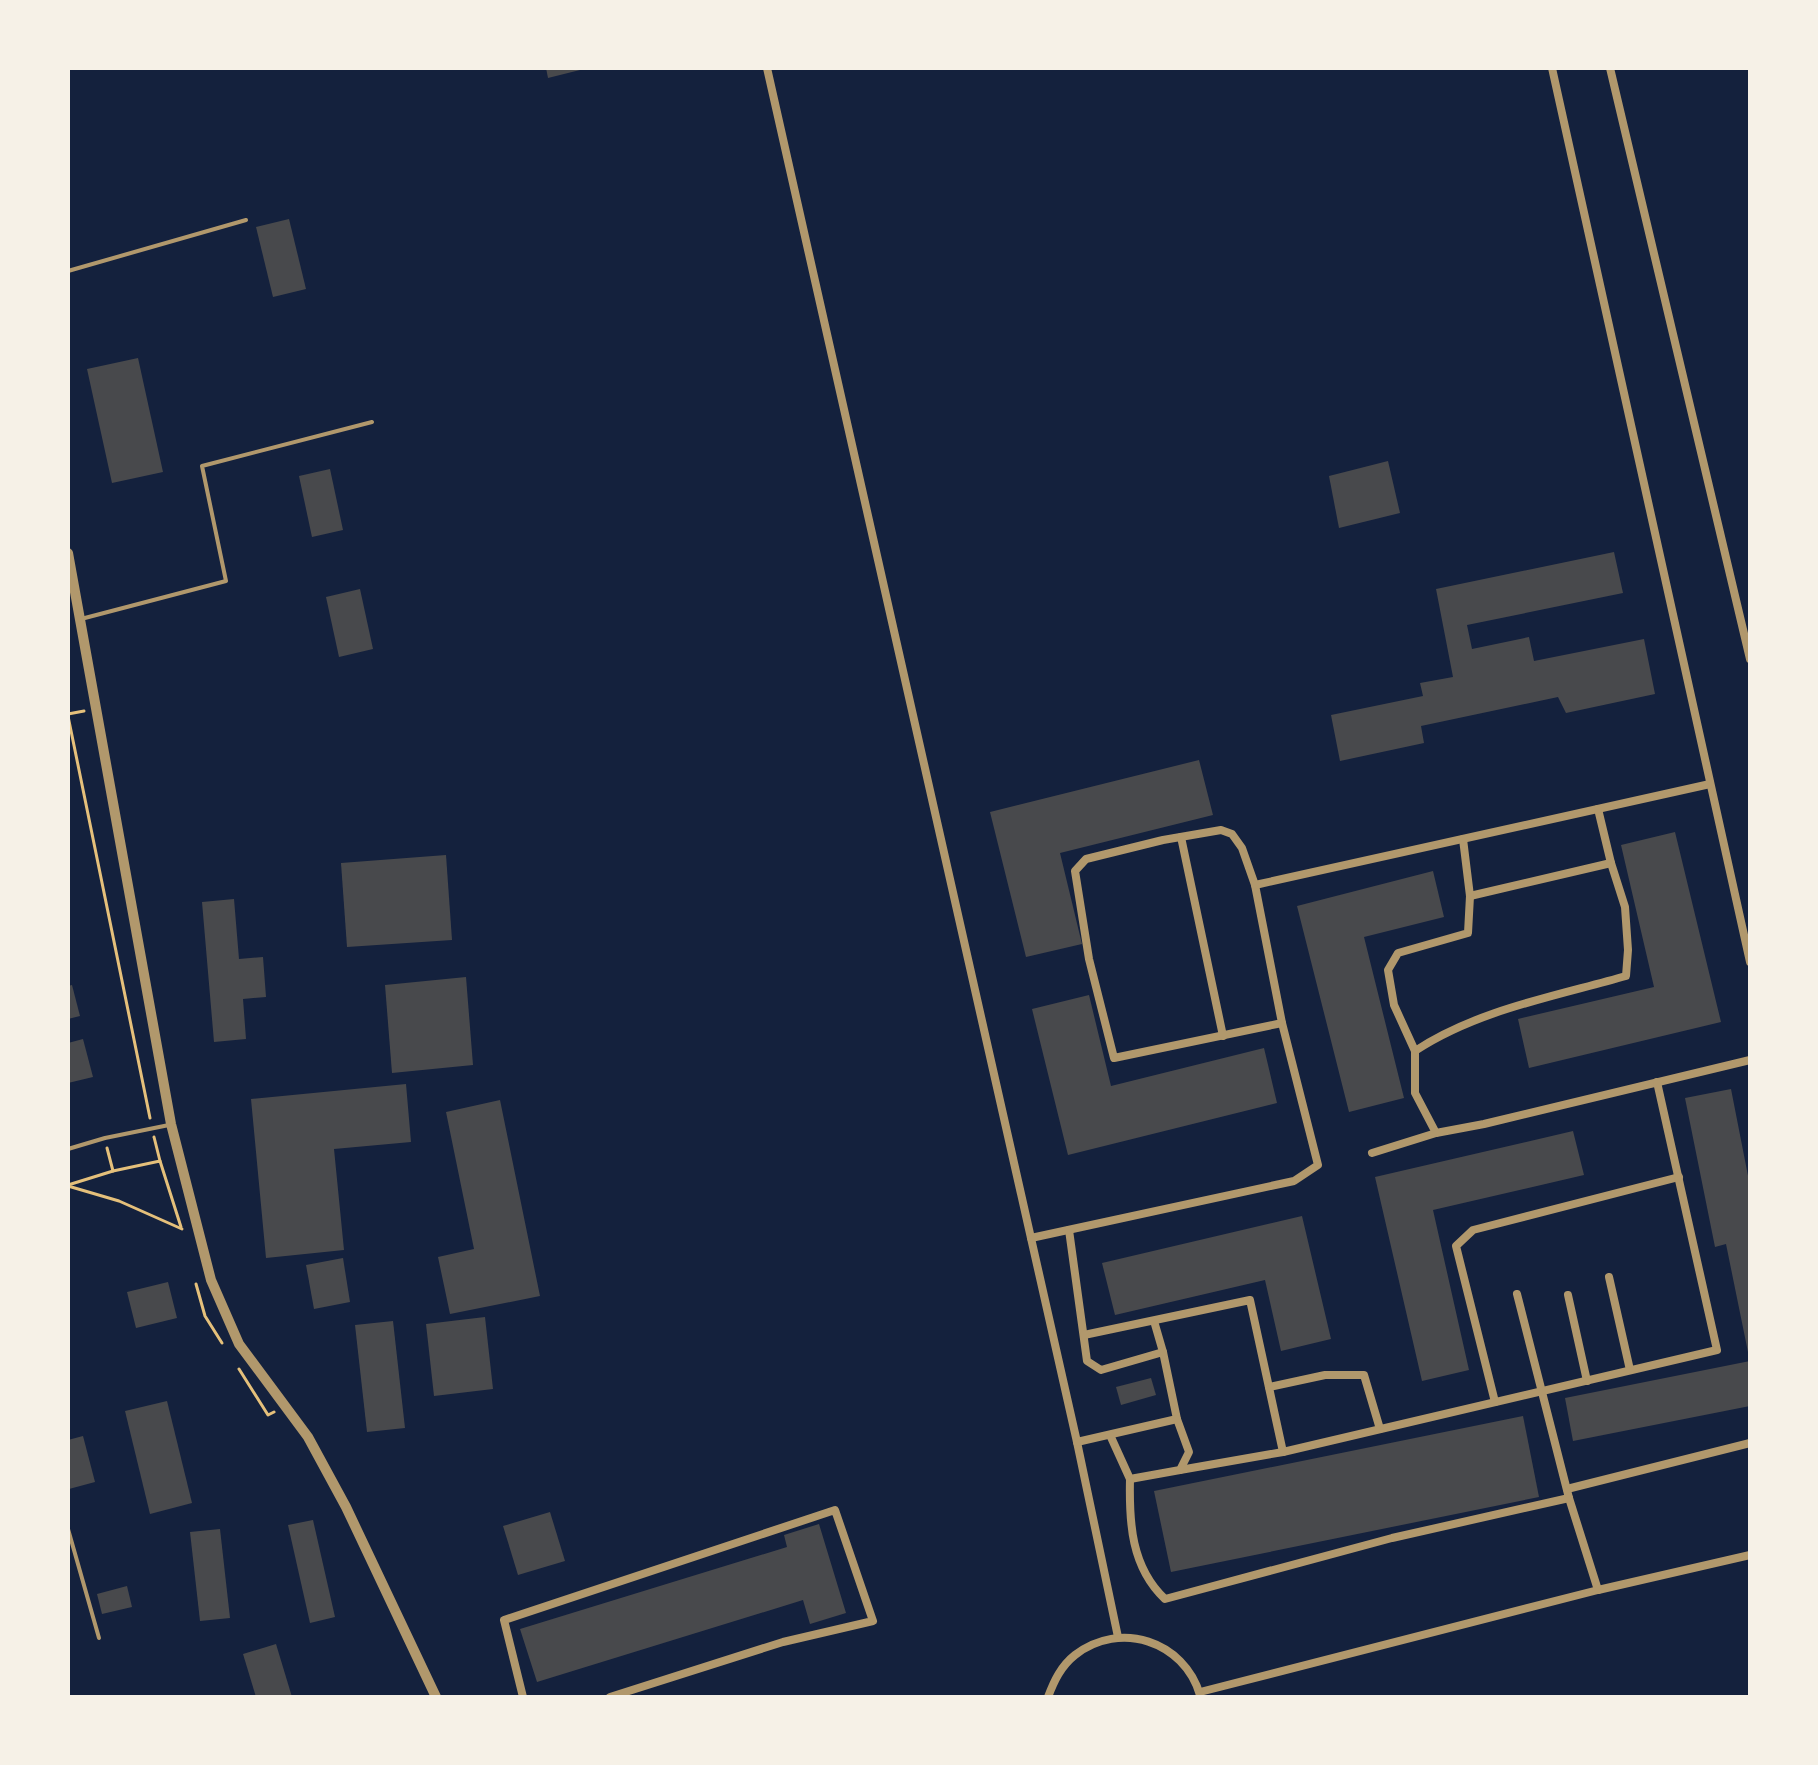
<svg xmlns="http://www.w3.org/2000/svg" width="1818" height="1765" font-family="'Source Sans 3',sans-serif">
	<style>
		.building { fill: #48494c }
		.lines { fill: none; stroke-linecap: round; stroke-linejoin: round }
		.path { stroke: #e5c07b; stroke-width: 3 }
		.service { stroke: #b1986c; stroke-width: 4 }
		.minor { stroke: #b1986c; stroke-width: 8 }
		.tertiary { stroke: #b1986c; stroke-width: 10 }
	</style>
	<rect width="100%" height="100%" fill="#14213d"/>
	<g class="building">
		<polygon points="546,68 584,68 584,69 548,78"/>
		<polygon points="289,219 306,289 273,297 256,227"/>
		<polygon points="138,358 163,472 112,483 87,369"/>
		<polygon points="1388,461 1400,513 1339,528 1329,476"/>
		<polygon points="330,469 343,530 312,537 299,476"/>
		<polygon points="1614,552 1623,593 1467,625 1472,649 1529,637 1534,661 1644,639 1655,694 1566,713 1558,697 1421,726 1424,743 1340,761 1331,715 1423,696 1420,683 1453,677 1436,589"/>
		<polygon points="360,589 373,649 339,657 326,597"/>
		<polygon points="1199,760 1213,815 1060,853 1082,944 1026,957 990,812"/>
		<polygon points="1675,832 1721,1022 1529,1068 1518,1019 1654,987 1621,845"/>
		<polygon points="446,855 452,940 347,947 341,863"/>
		<polygon points="1433,871 1444,917 1364,937 1404,1098 1349,1112 1297,906"/>
		<polygon points="234,899 239,959 263,957 266,997 243,999 246,1039 214,1042 202,902"/>
		<polygon points="466,977 473,1065 392,1073 385,985"/>
		<polygon points="72,985 80,1016 68,1019 68,986"/>
		<polygon points="1089,995 1111,1086 1264,1048 1277,1103 1068,1155 1032,1009"/>
		<polygon points="83,1039 93,1077 68,1083 68,1043"/>
		<polygon points="406,1084 411,1142 334,1149 344,1250 266,1258 251,1099"/>
		<polygon points="1731,1089 1750,1186 1749,1357 1726,1244 1715,1247 1685,1098"/>
		<polygon points="500,1100 540,1296 450,1314 438,1257 474,1249 446,1112"/>
		<polygon points="1573,1131 1584,1175 1433,1210 1469,1370 1422,1381 1375,1177"/>
		<polygon points="1302,1216 1331,1339 1281,1351 1265,1280 1115,1315 1102,1263"/>
		<polygon points="343,1258 350,1302 314,1309 306,1265"/>
		<polygon points="168,1282 177,1318 136,1328 127,1292"/>
		<polygon points="485,1317 493,1389 434,1396 426,1324"/>
		<polygon points="393,1321 405,1428 367,1432 355,1325"/>
		<polygon points="1750,1361 1750,1406 1573,1441 1565,1398"/>
		<polygon points="1151,1378 1156,1395 1121,1405 1116,1387"/>
		<polygon points="167,1401 192,1503 150,1514 125,1411"/>
		<polygon points="1523,1416 1539,1497 1171,1572 1154,1491"/>
		<polygon points="83,1436 95,1482 69,1489 68,1440"/>
		<polygon points="550,1512 565,1561 518,1575 503,1526"/>
		<polygon points="313,1520 335,1617 310,1623 288,1525"/>
		<polygon points="819,1524 846,1613 810,1624 803,1600 537,1682 520,1629 787,1547 784,1535"/>
		<polygon points="220,1529 230,1618 200,1621 190,1532"/>
		<polygon points="127,1586 132,1607 102,1614 97,1594"/>
		<polygon points="276,1644 292,1697 256,1697 243,1654"/>
	</g>
	<g class="lines">
		<g class="path">
			<polyline points="68,714 84,711"/>
			<polyline points="68,716 150,1118"/>
			<polyline points="154,1137 160,1161"/>
			<polyline points="107,1148 113,1171"/>
			<polyline points="68,1185 113,1171 160,1161 181,1227"/>
			<polyline points="68,1186 119,1201 182,1229"/>
			<polyline points="196,1284 205,1316 222,1343"/>
			<polyline points="239,1369 268,1415 274,1412"/>
		</g>
		<g class="service">
			<polyline points="68,271 246,220"/>
			<polyline points="81,619 226,581 202,466 372,422"/>
			<polyline points="68,1149 105,1138 169,1125"/>
			<polyline points="68,1529 99,1638"/>
		</g>
		<g class="minor">
			<polyline points="767,68 1077,1442 1118,1637"/>
			<polyline points="1552,68 1750,962"/>
			<polyline points="1610,68 1750,659"/>
			<path d="M1598,809L1611,863L1625,907L1628,950L1626,976C1556,996 1477,1010 1415,1051V1093L1436,1133L1484,1124L1750,1060"/>
			<polygon points="1221,830 1232,834 1242,848 1255,885 1282,1023 1114,1058 1089,959 1075,871 1086,859 1163,840"/>
			<polyline points="1181,837 1223,1036"/>
			<polyline points="1255,885 1710,784"/>
			<polyline points="1470,896 1611,863"/>
			<polyline points="1415,1051 1394,1005 1388,970 1398,953 1468,933 1470,896 1463,839"/>
			<polyline points="1372,1153 1436,1133"/>
			<polyline points="1069,1230 1087,1361 1101,1370 1163,1352 1177,1419 1077,1442"/>
			<polyline points="1031,1238 1294,1181 1318,1165 1282,1023"/>
			<polyline points="1609,1277 1630,1370"/>
			<polyline points="1517,1294 1569,1498 1598,1590"/>
			<polyline points="1568,1295 1587,1381"/>
			<polyline points="1154,1321 1163,1352"/>
			<polyline points="1084,1335 1250,1300 1283,1452"/>
			<polyline points="1269,1387 1325,1375 1364,1375 1380,1429"/>
			<polyline points="1495,1402 1456,1246 1473,1230 1679,1177"/>
			<polyline points="1110,1435 1130,1479 1180,1470 1189,1452 1177,1419"/>
			<polyline points="1180,1470 1283,1452 1717,1350 1657,1082"/>
			<path d="M1130,1479C1129,1522 1131,1567 1165,1599L1392,1538L1569,1498"/>
			<polyline points="1567,1489 1750,1443"/>
			<polyline points="1200,1692 1598,1590 1750,1555"/>
			<polyline points="523,1697 504,1620 835,1510 873,1621 783,1642 610,1697"/>
			<path d="M1048,1697C1054,1681 1061,1666 1075,1655C1120,1620 1184,1641 1200,1695"/>
		</g>
		<polyline class="tertiary" points="68,553 171,1124 211,1280 239,1344 308,1437 346,1507 436,1697"/>
	</g>
	<rect width="1818" height="1765" fill="none" stroke="#f6f1e7" stroke-width="140"/>
</svg>
